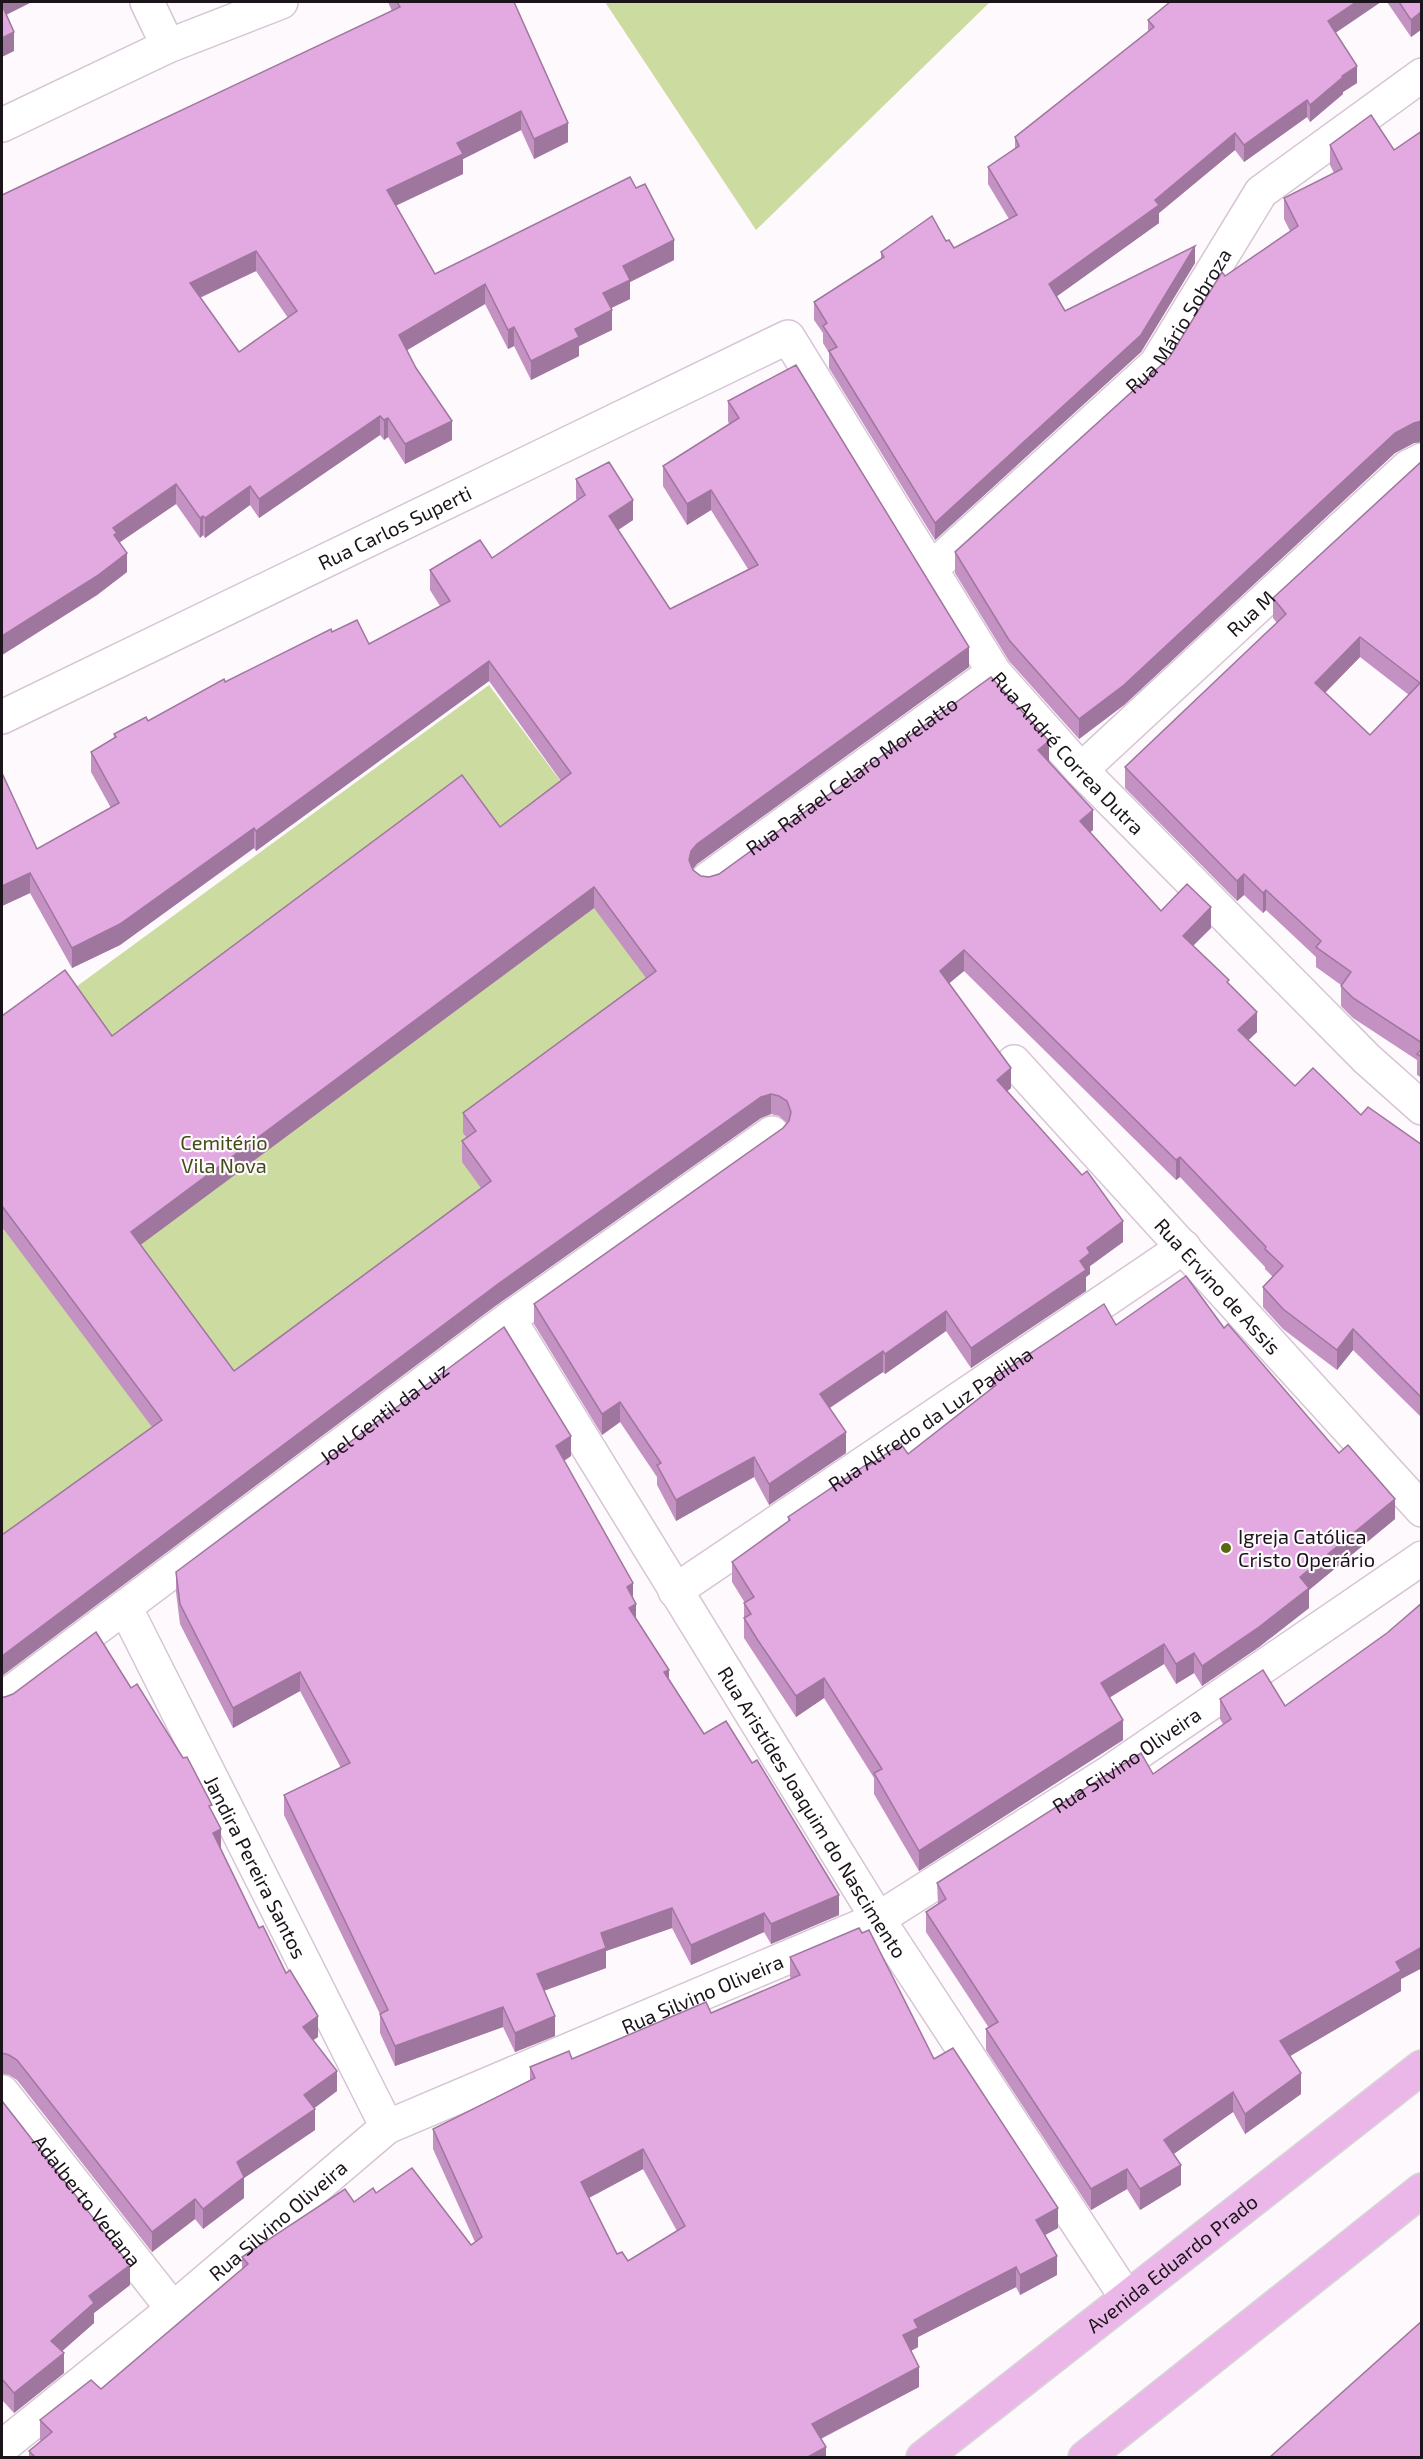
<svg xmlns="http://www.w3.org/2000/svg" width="1423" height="2459" font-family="'Exo 2',sans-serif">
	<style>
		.green { fill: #ccdba0 }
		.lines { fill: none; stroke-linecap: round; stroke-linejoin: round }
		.minor-casing { stroke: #d7c5d5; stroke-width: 36 }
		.major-casing { stroke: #d6d5d6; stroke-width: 36 }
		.minor { stroke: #fff; stroke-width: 33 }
		.major { stroke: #ebb7e9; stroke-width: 33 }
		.wall { fill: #c391c2; fill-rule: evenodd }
		.shaded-wall { fill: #9f769e }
		.building { fill: #e3a9e1; stroke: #9f769e; stroke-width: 1.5; fill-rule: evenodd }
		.poi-dot { fill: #586810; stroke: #fdf9fd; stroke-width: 2 }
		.labels { text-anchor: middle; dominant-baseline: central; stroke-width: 4.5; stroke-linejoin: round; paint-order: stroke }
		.street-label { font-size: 20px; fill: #1b151b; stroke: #fdf9fd }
		.park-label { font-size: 20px; fill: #414c16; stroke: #fdf9fd }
		.poi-label { font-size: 20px; fill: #1b151b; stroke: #fdf9fd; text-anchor: start }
	</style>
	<rect width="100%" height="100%" fill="#fdf9fd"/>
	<g class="green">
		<polygon points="605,2 990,2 756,230"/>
		<polygon points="489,685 754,1041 2,1593 2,1041"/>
	</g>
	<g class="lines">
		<defs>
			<g id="minor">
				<polyline points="147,2 168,46"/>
				<polyline points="2,125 168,46 281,2"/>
				<path id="s1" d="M932,568L1156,364L1261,192L1422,75"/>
				<path id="s2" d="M2,717L788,337L994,672L1081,770L1367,1059L1422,1108"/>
				<path id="s3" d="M1081,770L1408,467L1422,460"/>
				<path id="s4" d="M708,879L994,672"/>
				<path id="s5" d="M1014,1062L1422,1510"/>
				<path id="s6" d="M509,1319L878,1919L1126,2297"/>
				<path id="s7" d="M675,1591L1184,1247"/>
				<path id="s8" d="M125,1607L387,2127"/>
				<path id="s9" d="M2,1699L509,1319L772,1133"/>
				<path id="s10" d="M2,2092L173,2309"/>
				<path id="s11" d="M2,2447L173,2309L387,2127L878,1919L1107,1774L1422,1558"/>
			</g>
			<g id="major">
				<path id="s12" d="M923,2458L1422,2067"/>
				<polyline points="1085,2458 1422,2190"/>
			</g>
		</defs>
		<use href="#minor" class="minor-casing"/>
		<use href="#major" class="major-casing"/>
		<use href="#minor" class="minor"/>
		<use href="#major" class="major"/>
	</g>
	<g class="wall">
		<path d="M388,2H514L568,142L534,159L521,130L463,159V174L395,205L435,274L674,260L630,282V299L611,308L612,330L579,346V356L531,380L514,346L508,349L485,304L406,350L452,440L405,464L388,437L384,440L380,435L259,518L250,505L205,538L203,535L200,538L176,504L119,543L127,572L97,595L2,655V195L392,11ZM256,271L288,318L239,352L200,298Z"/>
		<polygon points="1387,2 1422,2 1422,29 1411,37"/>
		<polygon points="1148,20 1336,33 1357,83 1343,92 1343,94 1310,122 1307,117 1244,162 1235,150 1159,213 1159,223 1057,296 1065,311 1195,263 1141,352 935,540 829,368 829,353 823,343 823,333 814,320 814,302 881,259 881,252 946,241 954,248 1009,219 988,184 988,167 1015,149 1015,137 1148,31"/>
		<polygon points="1422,131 1422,442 1414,443 1395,453 1124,705 1079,739 1009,661 955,573 955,552 1169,358 1225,276 1290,231 1284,219 1284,198 1334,173 1330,165 1330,145 1394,150"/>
		<path d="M728,401L969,667L697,864L693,869V870L701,876L709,877L1049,761L1093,830L1090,832L1161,911L1211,928L1193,945L1229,984L1257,1032L1248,1040L1295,1086L1361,1115L1422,1145V1418L1353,1350L1337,1370L1283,1329L1263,1307V1287L1273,1277L1265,1269V1267L1180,1177L1176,1180L964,971L949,983L1011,1088L1007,1091L1123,1242L1090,1266V1274L1086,1277V1291L971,1368L946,1331L885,1374L883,1372L830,1408L846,1453L769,1505L754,1477L676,1521L657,1485V1477L620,1422L602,1435L534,1324V1304L783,1128L787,1123L779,1116L771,1114L761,1118L498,1304L152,1427L2,1227V1016L112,1036L500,827L561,781L489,681L256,851L254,848L120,945L72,968L30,893L2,906L37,849L111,808L91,772V752L114,738V734L148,721L225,682L332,632L369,644L440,606L430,590V570L492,558L577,500L576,499V479L633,520L618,530L670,609L748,569L711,510L687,525L663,486V466L729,424L728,421ZM594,908L646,978L463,1113V1133L467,1138L462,1141V1162L481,1188L234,1371L140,1245Z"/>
		<path d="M1422,461V1078L1417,1075V1060L1353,1018L1341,1006V985L1316,967V957L1266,910L1263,913L1244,895L1237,901L1125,788V767L1277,623L1273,618V598ZM1360,657L1409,695L1370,735L1325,693Z"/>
		<polygon points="1116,1325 1224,1328 1395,1519 1309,1590 1309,1608 1259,1647 1202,1686 1194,1673 1176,1684 1164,1664 1109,1697 1123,1740 919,1871 874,1794 874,1778 824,1698 796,1717 744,1638 744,1603 745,1603 732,1582 732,1562 788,1522 788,1517 868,1466 908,1454 992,1388 992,1379"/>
		<polygon points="571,1456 564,1461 633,1599 636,1618 669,1679 704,1734 839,1915 771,1944 764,1932 691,1965 672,1928 606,1951 606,1968 544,1991 555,2036 515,2052 503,2027 395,2066 380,2033 380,2014 284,1815 284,1795 341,1768 300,1691 233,1728 180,1624 176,1592 176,1572"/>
		<polygon points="1422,1603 1422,1968 1401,1979 1401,1991 1290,2056 1301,2094 1245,2134 1233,2112 1173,2154 1181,2185 1140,2210 1127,2189 1091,2210 986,2050 986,2029 989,2028 926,1932 926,1912 938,1904 937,1883 1153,1774 1223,1724 1220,1719 1220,1699 1285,1706 1387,1633"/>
		<polygon points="131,1688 212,1812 221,1849 259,1928 318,2037 313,2040 337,2091 314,2108 315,2130 244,2178 244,2198 203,2229 195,2219 152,2252 17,2080 9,2075 2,2074 2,1697"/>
		<path d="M790,1957L934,2059L1058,2228L1045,2235L1057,2275L1020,2295L1016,2287L918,2337V2347L911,2351L919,2387L821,2439L826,2457H29V2451L41,2441L40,2440V2420L101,2389L242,2269V2257L354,2202L376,2193L471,2245L475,2242L433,2149V2129L530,2080V2067L572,2059L711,2013L791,1979L790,1977ZM643,2169L677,2231L628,2261L617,2254L589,2198Z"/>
		<polygon points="2,2101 130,2285 94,2313 94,2323 62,2351 64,2373 14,2413 2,2400"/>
	</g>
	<g class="shaded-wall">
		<polygon points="2,2 32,2 2,17"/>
		<polygon points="1356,2 1381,2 1328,38 1328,21"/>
		<polygon points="1422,11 1422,29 1411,37 1411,20"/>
		<polygon points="14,32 14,51 2,57 2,38"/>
		<polygon points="1357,66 1357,83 1343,92 1343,94 1310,122 1310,105 1342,76"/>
		<polygon points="1307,100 1307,117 1244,162 1244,145"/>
		<polygon points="521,111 521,130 463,159 463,174 387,210 387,190 457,143"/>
		<polygon points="568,123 568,142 534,159 534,139"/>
		<polygon points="1235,133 1235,150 1159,213 1159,223 1049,302 1049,284 1155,200"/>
		<polygon points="674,240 674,260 630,282 630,299 603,312 603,293 623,266"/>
		<polygon points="1195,246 1195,263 1141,352 935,540 935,523"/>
		<polygon points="256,251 256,271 190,302 190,283"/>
		<polygon points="485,284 485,304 399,355 399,335"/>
		<polygon points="612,310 612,330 579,346 579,356 531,380 531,361 575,329"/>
		<polygon points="514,327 514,346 508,349 508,330"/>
		<polygon points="380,416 380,435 259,518 259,499"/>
		<polygon points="388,418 388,437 384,440 384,420"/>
		<polygon points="452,421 452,440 405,464 405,444"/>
		<polygon points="1422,421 1422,442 1414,443 1395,453 1124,705 1079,739 1079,719 1395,433 1414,423"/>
		<polygon points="176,484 176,504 117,544 117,552 113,528"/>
		<polygon points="250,486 250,505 205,538 205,518"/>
		<polygon points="711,490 711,510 687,525 687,504"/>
		<polygon points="633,500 633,520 609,536 609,516"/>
		<polygon points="203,516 203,535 200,538 200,518"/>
		<polygon points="127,553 127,572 97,595 2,655 2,636"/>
		<polygon points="1360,637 1360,657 1315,703 1315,683"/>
		<polygon points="969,647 969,667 697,864 691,871 689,860 691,851 697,844"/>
		<polygon points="489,661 489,681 256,851 256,831"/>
		<polygon points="1049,741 1049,762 1038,750"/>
		<polygon points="1093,810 1093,830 1080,841 1080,821"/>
		<polygon points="254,828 254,848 120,945 72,968 72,948"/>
		<polygon points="30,873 30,893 2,906 2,886"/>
		<polygon points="1244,874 1244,895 1237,901 1237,881"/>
		<polygon points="594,887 594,908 131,1252 131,1232"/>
		<polygon points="1266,890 1266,910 1263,913 1263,893"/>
		<polygon points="1211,907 1211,928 1183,956 1183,936"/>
		<polygon points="964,950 964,971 940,991 940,971"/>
		<polygon points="1257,1012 1257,1032 1238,1050 1238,1030"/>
		<polygon points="1011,1068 1011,1088 997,1100 997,1080"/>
		<polygon points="771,1094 771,1114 761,1118 498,1304 2,1676 2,1656 498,1284 761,1097"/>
		<polygon points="1180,1157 1180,1177 1176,1180 1176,1160"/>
		<polygon points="1123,1221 1123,1242 1090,1266 1090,1274 1086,1277 1086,1291 971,1368 971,1348 1080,1261 1087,1248"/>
		<polygon points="946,1311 946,1331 885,1374 885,1354"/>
		<polygon points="1353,1329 1353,1350 1337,1370 1337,1350"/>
		<polygon points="883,1351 883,1372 820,1414 820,1394"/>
		<polygon points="620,1402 620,1422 602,1435 602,1414"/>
		<polygon points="846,1432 846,1453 769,1505 769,1484"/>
		<polygon points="571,1436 571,1456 556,1466 556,1446"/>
		<polygon points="754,1457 754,1477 676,1521 676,1500"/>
		<polygon points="1395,1499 1395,1519 1309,1590 1309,1608 1259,1647 1202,1686 1202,1666 1300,1577"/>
		<polygon points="633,1583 633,1603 627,1587"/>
		<polygon points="636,1604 636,1624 629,1608"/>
		<polygon points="1164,1644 1164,1664 1101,1703 1101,1683"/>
		<polygon points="1194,1653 1194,1673 1176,1684 1176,1664"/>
		<polygon points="669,1670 669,1689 664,1672"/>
		<polygon points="300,1672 300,1691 233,1728 233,1708"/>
		<polygon points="824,1678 824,1698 796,1717 796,1696"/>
		<polygon points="1123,1720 1123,1740 919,1871 919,1851"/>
		<polygon points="221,1829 221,1849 213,1833"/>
		<polygon points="839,1895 839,1915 771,1944 771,1924"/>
		<polygon points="672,1908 672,1928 606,1951 606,1968 537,1993 537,1974 601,1933"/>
		<polygon points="764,1913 764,1932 691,1965 691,1945"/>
		<polygon points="1422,1947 1422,1968 1401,1979 1401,1991 1280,2062 1280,2041 1396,1962"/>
		<polygon points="503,2007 503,2027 395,2066 395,2046"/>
		<polygon points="318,2016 318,2037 303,2047 303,2027"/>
		<polygon points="555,2016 555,2036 515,2052 515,2033"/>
		<polygon points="337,2071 337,2091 304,2116 304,2095"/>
		<polygon points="1301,2073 1301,2094 1245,2134 1245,2114"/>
		<polygon points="1233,2092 1233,2112 1164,2161 1164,2140"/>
		<polygon points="315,2109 315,2130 244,2178 244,2198 203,2229 203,2209 237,2162"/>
		<polygon points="643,2149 643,2169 581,2202 581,2182"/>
		<polygon points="1181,2165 1181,2185 1140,2210 1140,2189"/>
		<polygon points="1127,2169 1127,2189 1091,2210 1091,2189"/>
		<polygon points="195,2199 195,2219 152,2252 152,2232"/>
		<polygon points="1058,2208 1058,2228 1036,2240 1036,2220"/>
		<polygon points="1057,2256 1057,2275 1020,2295 1020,2275"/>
		<polygon points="130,2265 130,2285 94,2313 94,2323 51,2361 51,2341 89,2296"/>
		<polygon points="1016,2267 1016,2287 918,2337 918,2347 903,2355 903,2335 914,2320"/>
		<polygon points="64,2353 64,2373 14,2413 14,2393"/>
		<polygon points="919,2367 919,2387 812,2443 812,2424"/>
		<polygon points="826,2447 826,2457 808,2457"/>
	</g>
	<g class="building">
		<path d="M397,2H514L568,123L534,139L521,111L457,143L463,154L387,190L435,274L630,177L636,188L645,184L674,240L623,266L630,280L603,293L612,310L575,329L579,337L531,361L514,327L508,330L485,284L399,335L416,368L452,421L405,444L388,418L384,420L380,416L259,499L250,486L205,518L203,516L200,518L176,484L113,528L117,533L114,535L127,553L97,576L2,636V195L400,7ZM256,251L297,311L239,352L190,283Z"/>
		<polygon points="1170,2 1356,2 1328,21 1357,66 1342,76 1343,77 1310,105 1307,100 1244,145 1235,133 1155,200 1159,205 1049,284 1065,311 1195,246 1141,335 935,523 829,351 837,347 823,326 827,323 814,302 884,257 881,252 932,216 946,241 949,240 954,248 1017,215 988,167 1019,146 1015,137 1154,27 1148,20"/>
		<polygon points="1399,2 1422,2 1422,11 1411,20"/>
		<polygon points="2,5 14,32 2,38"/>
		<polygon points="1371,115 1394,150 1422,131 1422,421 1414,423 1395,433 1124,685 1079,719 1009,640 955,552 1169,358 1222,272 1225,276 1298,226 1284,198 1342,169 1330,145"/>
		<path d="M796,365L969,647L697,844L691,851L689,860L693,870L701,876L709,877L719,874L991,677L1049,741L1038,750L1093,810L1080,821L1161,911L1187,884L1211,907L1183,936L1229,980L1227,982L1257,1012L1238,1030L1295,1086L1313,1068L1361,1115L1368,1107L1422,1145V1398L1353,1329L1337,1350L1283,1309L1263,1287L1283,1266L1265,1249L1266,1247L1180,1157L1176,1160L964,950L940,971L1011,1068L997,1080L1082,1175L1087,1171L1123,1221L1087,1248L1090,1253L1080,1261L1086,1270L971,1348L946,1311L885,1354L883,1351L820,1394L846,1432L769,1484L754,1457L676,1500L657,1465L661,1463L620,1402L602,1414L534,1304L783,1128L789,1121L791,1112L787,1101L779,1096L771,1094L761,1097L498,1284L2,1656V1535L162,1420L2,1206V1016L65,970L112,1036L462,775L500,827L571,773L489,661L256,831L254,828L120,924L72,948L30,873L2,886V773L37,849L119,803L91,752L116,737L114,734L146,717L148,721L224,679L225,682L331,629L332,632L357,620L369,644L450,601L430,570L480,540L492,558L585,495L576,479L609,462L633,500L609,516L670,609L758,565L711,490L687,504L663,466L739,418L728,401ZM594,887L656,971L463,1113L476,1131L462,1141L491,1181L234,1371L131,1232Z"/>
		<path d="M1422,461V1043L1353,998L1341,986L1351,972L1316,947L1321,941L1266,890L1263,893L1244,874L1237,881L1125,767L1286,614L1273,598ZM1360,637L1420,683L1370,735L1315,683Z"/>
		<polygon points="1422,1049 1422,1057 1417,1054"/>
		<polygon points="1186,1276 1224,1328 1228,1324 1339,1453 1348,1445 1395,1499 1300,1577 1309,1588 1259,1627 1202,1666 1194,1653 1176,1664 1164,1644 1101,1683 1123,1720 919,1851 874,1773 882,1769 824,1678 796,1696 757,1639 744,1618 751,1614 744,1603 754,1597 732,1562 790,1520 788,1517 867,1464 868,1466 901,1444 908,1454 996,1385 992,1379 1104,1304 1116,1325"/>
		<polygon points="504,1327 571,1436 556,1446 633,1583 627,1587 636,1604 629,1608 669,1670 664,1672 704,1734 726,1721 752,1763 757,1760 839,1895 771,1924 764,1913 691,1945 672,1908 601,1933 606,1948 537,1974 555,2016 515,2033 503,2007 395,2046 380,2014 388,2010 284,1795 350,1763 300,1672 233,1708 180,1604 176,1572"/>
		<polygon points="1422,1603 1422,1947 1396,1962 1401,1971 1280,2041 1301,2073 1245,2114 1233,2092 1164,2140 1181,2165 1140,2189 1127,2169 1091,2189 986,2029 998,2022 926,1912 946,1899 937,1883 1141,1753 1153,1774 1231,1719 1220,1699 1263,1670 1285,1706 1387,1633"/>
		<polygon points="96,1632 131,1688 137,1684 183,1758 187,1757 212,1805 209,1806 221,1829 213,1833 259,1928 263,1926 286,1973 290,1970 318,2016 303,2027 337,2071 304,2095 315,2109 237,2162 244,2177 203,2209 195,2199 152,2232 17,2060 9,2055 2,2053 2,1697 5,1697 13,1694"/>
		<path d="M859,1928L862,1933L869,1930L934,2059L953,2048L1058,2208L1036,2220L1057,2256L1020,2275L1016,2267L914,2320L918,2328L903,2335L919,2367L812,2424L826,2447L808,2457H35L29,2451L52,2432L40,2420L91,2380L101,2389L248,2264L242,2257L345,2189L354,2202L373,2188L376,2193L412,2168L471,2245L482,2237L433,2129L535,2078L530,2067L569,2051L572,2059L706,2002L711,2013L800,1975L790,1957ZM643,2149L685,2226L628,2261L622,2252L617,2254L581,2182Z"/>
		<polygon points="2,2101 130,2265 89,2296 94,2303 51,2341 64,2353 14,2393 2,2379"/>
		<polygon points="1422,2321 1422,2457 1270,2457"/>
	</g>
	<circle class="poi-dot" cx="1226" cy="1548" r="6"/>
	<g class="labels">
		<g class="street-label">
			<text stroke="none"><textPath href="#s1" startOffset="351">Rua Mário Sobroza</textPath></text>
			<text stroke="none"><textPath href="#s2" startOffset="436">Rua Carlos Superti</textPath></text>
			<text stroke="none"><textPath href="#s3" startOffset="231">Rua M</textPath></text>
			<text stroke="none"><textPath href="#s2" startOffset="1376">Rua André Correa Dutra</textPath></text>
			<text stroke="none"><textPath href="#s4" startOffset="177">Rua Rafael Celaro Morelatto</textPath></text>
			<text stroke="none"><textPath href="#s5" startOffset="303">Rua Ervino de Assis</textPath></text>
			<text stroke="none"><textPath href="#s9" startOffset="477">Joel Gentil da Luz</textPath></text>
			<text stroke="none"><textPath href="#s7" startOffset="308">Rua Alfredo da Luz Padilha</textPath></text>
			<text stroke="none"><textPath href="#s11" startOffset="1329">Rua Silvino Oliveira</textPath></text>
			<text stroke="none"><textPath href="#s6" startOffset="579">Rua Aristídes Joaquim do Nascimento</textPath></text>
			<text stroke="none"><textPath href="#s8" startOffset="291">Jandira Pereira Santos</textPath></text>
			<text stroke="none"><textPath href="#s11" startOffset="843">Rua Silvino Oliveira</textPath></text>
			<text stroke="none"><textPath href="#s10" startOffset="138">Adalberto Vedana</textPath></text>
			<text stroke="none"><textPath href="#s11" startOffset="357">Rua Silvino Oliveira</textPath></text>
			<text stroke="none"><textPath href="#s12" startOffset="316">Avenida Eduardo Prado</textPath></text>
		</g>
		<g class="park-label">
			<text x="224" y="1142">Cemitério<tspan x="224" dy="23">Vila Nova</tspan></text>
		</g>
		<g class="poi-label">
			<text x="1238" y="1536">Igreja Católica<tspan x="1238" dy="23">Cristo Operário</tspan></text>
		</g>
	</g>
	<rect width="1423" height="2459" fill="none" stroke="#1b151b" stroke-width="6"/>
</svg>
